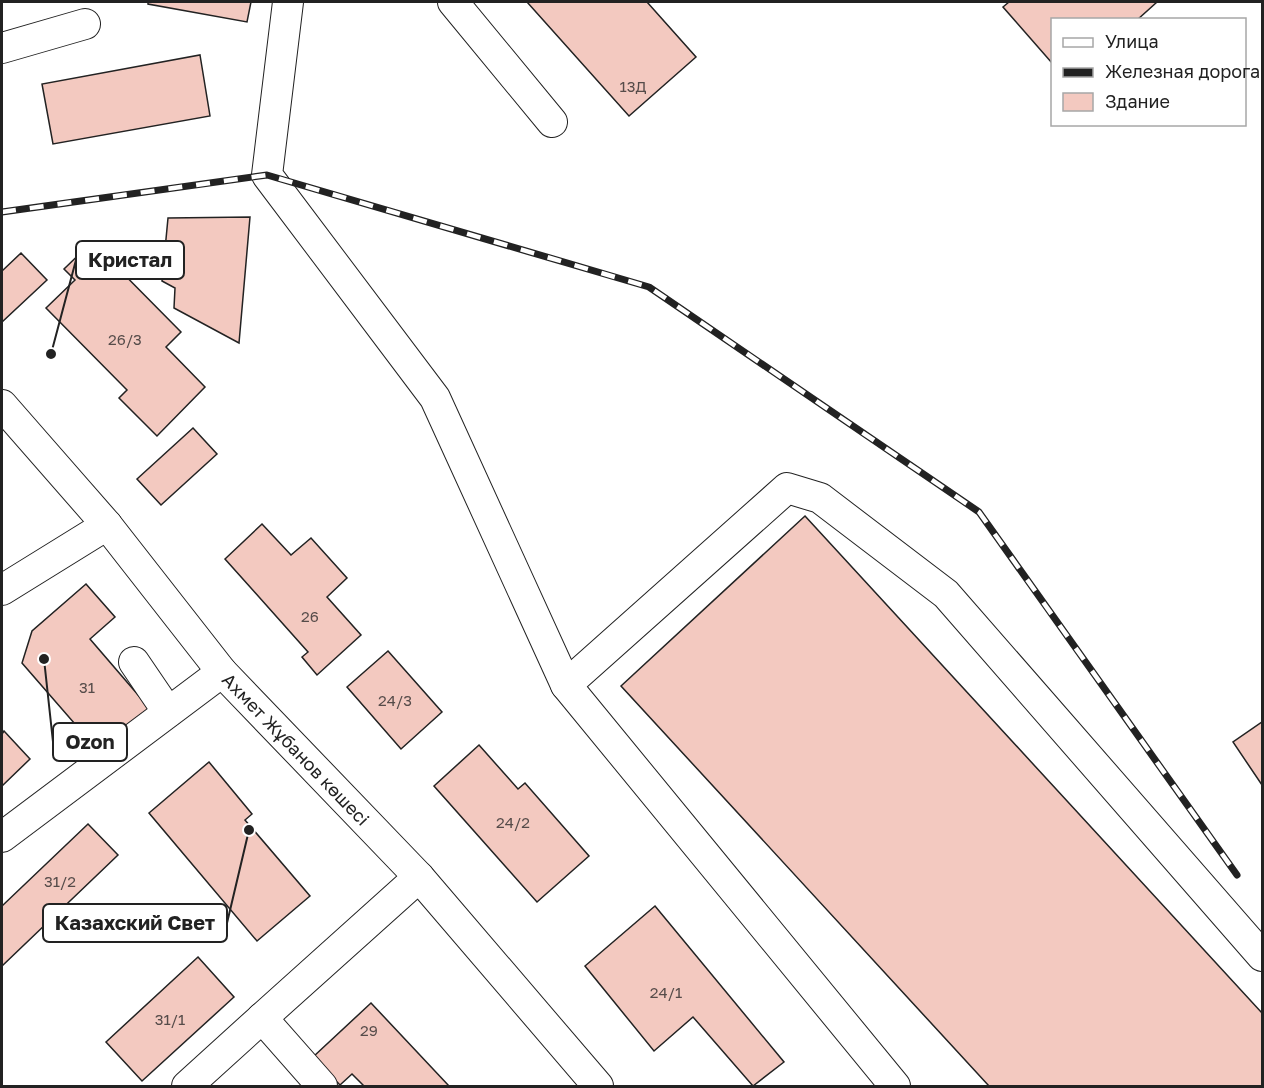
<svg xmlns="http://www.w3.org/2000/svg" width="1264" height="1088" font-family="'Golos Text',sans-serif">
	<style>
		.building { fill: #f3c9c0; stroke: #222; stroke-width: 1.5 }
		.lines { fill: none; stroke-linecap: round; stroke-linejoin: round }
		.minor-casing { stroke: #222; stroke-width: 32 }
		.minor { stroke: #fff; stroke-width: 30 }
		.rail-casing { stroke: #222; stroke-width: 7 }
		.rail { stroke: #fff; stroke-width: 4.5; stroke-dasharray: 14; stroke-linecap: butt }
		.labels { text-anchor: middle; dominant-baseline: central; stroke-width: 4.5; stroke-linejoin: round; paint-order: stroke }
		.number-label { font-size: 15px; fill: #564c4a }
		.street-label { font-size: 18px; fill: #222; stroke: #fff }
		.leader { fill: none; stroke: #222; stroke-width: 2 }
		.callout-dot { fill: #222; stroke: #fff; stroke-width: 2 }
		.callout { fill: #fff; stroke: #222; stroke-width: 2 }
		.callout-label { font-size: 20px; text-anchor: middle; font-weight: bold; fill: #222 }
	</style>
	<rect width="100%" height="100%" fill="#fff"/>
	<g class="building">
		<polygon points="148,2 251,2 247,22 148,4"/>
		<polygon points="527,2 647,2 696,57 629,116"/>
		<polygon points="1009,2 1157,2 1137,20 1052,20 1052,63 1003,7"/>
		<polygon points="200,55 210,116 53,144 42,84"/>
		<polygon points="250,217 239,343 174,308 175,288 162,281 168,218"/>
		<polygon points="92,242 181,332 166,347 205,387 157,436 119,398 127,390 46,308 75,280 64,269"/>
		<polygon points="21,253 47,280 2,322 2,271"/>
		<polygon points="193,428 217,454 161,505 137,479"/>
		<polygon points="805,516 1262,1013 1262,1086 989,1086 621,686"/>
		<polygon points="262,524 291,555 311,538 347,578 327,597 361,635 317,675 302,657 308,652 225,559"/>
		<polygon points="86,584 115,617 90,639 151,710 101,754 22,663 32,631"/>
		<polygon points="388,651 442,712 401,749 347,687"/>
		<polygon points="1262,722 1262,785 1233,742"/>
		<polygon points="4,731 30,759 2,786 2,734"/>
		<polygon points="479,745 518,789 525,783 589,856 537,902 434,786"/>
		<polygon points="209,762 252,814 245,820 310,896 257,941 149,813"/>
		<polygon points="88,824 118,855 2,966 2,906"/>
		<polygon points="655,906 784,1062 753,1086 693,1017 654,1051 585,966"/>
		<polygon points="198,957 234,997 142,1081 106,1042"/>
		<polygon points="371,1003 449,1086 364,1086 352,1074 340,1085 313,1057"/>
	</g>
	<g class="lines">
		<defs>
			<g id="minor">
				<polyline points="288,2 267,175 435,398 566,685 895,1086"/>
				<polyline points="453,2 552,122"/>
				<polyline points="2,48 85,24"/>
				<path id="s1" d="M2,405L107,525L222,672L419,877L598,1086"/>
				<polyline points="2,590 107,525"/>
				<polyline points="134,662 168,712"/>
				<polyline points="566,685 787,488 820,498 946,594 1262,956"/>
				<polyline points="2,837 222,672"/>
				<polyline points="187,1086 262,1018"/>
				<polyline points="322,1086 262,1018 419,877"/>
			</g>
		</defs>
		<use href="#minor" class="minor-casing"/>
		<use href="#minor" class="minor"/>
		<defs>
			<polyline id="rail" points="2,212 267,175 649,287 979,512 1237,875"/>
		</defs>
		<use href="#rail" class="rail-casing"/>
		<use href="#rail" class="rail"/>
	</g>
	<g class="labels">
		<g class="number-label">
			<text x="633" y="86">13Д</text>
			<text x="125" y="339">26/3</text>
			<text x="310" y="616">26</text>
			<text x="87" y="687">31</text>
			<text x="395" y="700">24/3</text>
			<text x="513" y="822">24/2</text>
			<text x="60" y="881">31/2</text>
			<text x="666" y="992">24/1</text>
			<text x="170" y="1019">31/1</text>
			<text x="369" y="1030">29</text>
		</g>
		<g class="street-label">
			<text stroke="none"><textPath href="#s1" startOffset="453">Ахмет Жұбанов көшесі</textPath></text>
		</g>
	</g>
	<path class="leader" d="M51 354L76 260M44 659L53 742M249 830L227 923"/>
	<g class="callout-dot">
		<circle cx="51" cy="354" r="6"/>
		<circle cx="44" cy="659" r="6"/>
		<circle cx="249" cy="830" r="6"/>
	</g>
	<g class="callout">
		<rect x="76" y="241" width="108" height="38" rx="6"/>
		<rect x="53" y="723" width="74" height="38" rx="6"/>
		<rect x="43" y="904" width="184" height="38" rx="6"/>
	</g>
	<g class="callout-label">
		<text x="130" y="267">Кристал</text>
		<text x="90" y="749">Ozon</text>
		<text x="135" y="930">Казахский Свет</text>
	</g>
	<rect width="1264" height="1088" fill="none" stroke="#222222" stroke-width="6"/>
	<rect x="1051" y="18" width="195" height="108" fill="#ffffff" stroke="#a7a7a7" stroke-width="1.5"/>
	<rect x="1063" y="38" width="30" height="9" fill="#ffffff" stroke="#a7a7a7" stroke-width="1.5"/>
	<text x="1105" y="48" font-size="18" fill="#222222">Улица</text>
	<rect x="1063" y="68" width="30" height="9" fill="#222222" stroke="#a7a7a7" stroke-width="1.5"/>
	<text x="1105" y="78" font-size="18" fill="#222222">Железная дорога</text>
	<rect x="1063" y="93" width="30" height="18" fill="#f3c9c0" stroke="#a7a7a7" stroke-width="1.5"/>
	<text x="1105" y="108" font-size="18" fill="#222222">Здание</text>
</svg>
